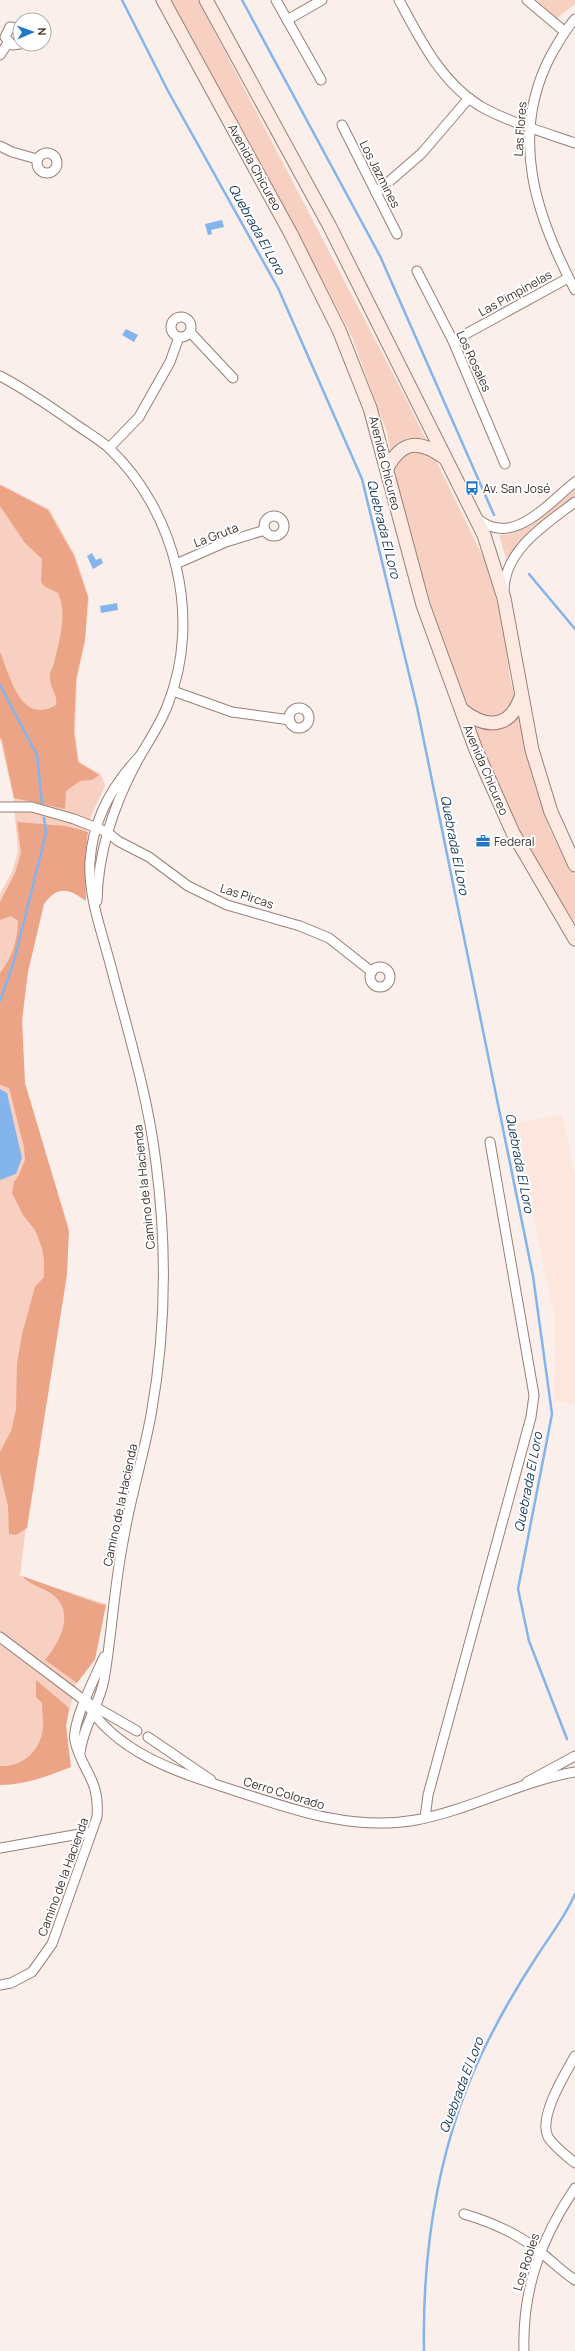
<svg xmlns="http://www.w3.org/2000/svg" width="575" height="2351" font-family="Manrope,sans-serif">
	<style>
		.built { fill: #fce6dd }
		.green { fill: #f8d0c1 }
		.forest { fill: #eca486 }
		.water { fill: #83b5ec }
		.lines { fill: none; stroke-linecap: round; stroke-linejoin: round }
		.stream { stroke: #83b5ec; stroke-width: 2.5 }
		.street-casing { stroke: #997f75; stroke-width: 11 }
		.secondary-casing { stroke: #997f75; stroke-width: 15 }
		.street { stroke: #fff; stroke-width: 9 }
		.secondary { stroke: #fceae2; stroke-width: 13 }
		.labels { text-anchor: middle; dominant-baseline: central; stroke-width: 4; stroke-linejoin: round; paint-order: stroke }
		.street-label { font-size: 12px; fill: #3c312c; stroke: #fff }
		.poi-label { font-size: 12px; fill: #3c312c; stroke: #fff; text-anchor: start }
		.water-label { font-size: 13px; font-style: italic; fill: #113659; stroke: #fff }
	</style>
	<rect width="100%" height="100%" fill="#fbefeb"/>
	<polygon class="built" points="562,1114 575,1176 575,1404 554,1400 555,1319 514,1124"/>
	<g class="green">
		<polygon points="171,0 198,0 405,397 489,569 503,626 510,679 550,830 575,875 575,923 529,853 488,765 448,662 412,553 387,433 352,337 291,220"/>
		<polygon points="537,0 575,0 575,4 556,19"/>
		<path d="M0,484L49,509L75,555L89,598L85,641L77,679L75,732L79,762L101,774L105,786L91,816L81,854L82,896L85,901C68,886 58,884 43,903L28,968L21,1034L23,1080L68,1226L67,1275L26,1526L20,1576L106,1604L95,1660L76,1684L66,1725L70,1767L0,1784V894L12,872L18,851L13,795L0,739Z"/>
		<path d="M575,489V496C552,514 518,533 507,561L499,535C528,536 553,507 575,489Z"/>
	</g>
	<g class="forest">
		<path d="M0,485L48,510L74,556L88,597L85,640L76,679L74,732L78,762L99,775L92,780L80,781L66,791L65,809L14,798L2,740L0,738V652C10,675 20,726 56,705C58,694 50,689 50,678C49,673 53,668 54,663C59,642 68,613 58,593L44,586L41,582L42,559L25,543L0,506Z"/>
		<path d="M17,822L66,826L88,832L85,858L86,901C69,889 58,885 44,904L28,972L22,1019L25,1083L69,1231L67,1274L27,1528L16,1535L9,1534L8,1506L0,1473V1452L11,1431L16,1410L17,1364L22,1334L35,1287L44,1277V1261L42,1248L35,1230L23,1215L12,1193L14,1182L19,1175L25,1160L24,1147L9,1088L0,1085V973C13,956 17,942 18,921L11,916L0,920V902L15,873L21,853Z"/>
		<path d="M22,1576L100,1604L106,1605L95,1659L77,1683L45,1660C60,1642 76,1612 52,1594C42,1587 33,1587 22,1576Z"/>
		<path d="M36,1680L69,1708L66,1726L71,1767C48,1776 25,1785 0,1785V1766C22,1768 43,1749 43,1725C43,1718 42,1711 42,1703L36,1697Z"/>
	</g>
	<g class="water">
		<polygon points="222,220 224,227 211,230 212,234 208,235 205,224"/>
		<polygon points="126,329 138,335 134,342 122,335"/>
		<polygon points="92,553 96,560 101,558 103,563 93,569 87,556"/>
		<polygon points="117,603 118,610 101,613 100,606"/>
		<polygon points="0,1089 7,1093 22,1158 16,1174 0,1180"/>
	</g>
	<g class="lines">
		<g class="stream">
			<polyline points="122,0 168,91 278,288 362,479 417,707 533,1276 552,1414 518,1589 529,1641 567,1739"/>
			<polyline points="242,0 380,256 494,515"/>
			<polyline points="529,574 575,629"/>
			<polyline points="0,685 37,755 42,803"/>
			<polyline points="0,1001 14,961 46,833 44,818"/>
			<path d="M424,2351C422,2244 440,2133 490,2037C504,2009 520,1982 537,1956C550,1936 565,1917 575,1894"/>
		</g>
		<defs>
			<g id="street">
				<polyline points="276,0 321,80"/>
				<path d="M399,0C420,39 441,82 480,106C506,121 546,133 575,143"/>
				<polyline points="527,0 564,31"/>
				<path d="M575,19C564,31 558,43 550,57C509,137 536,216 575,290"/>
				<polyline points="287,20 322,0"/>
				<polyline points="20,28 10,27 5,37 12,45 20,44"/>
				<polyline points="0,55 8,43"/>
				<polyline points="342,125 397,234"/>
				<polyline points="0,146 12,152 37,159"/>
				<circle cx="47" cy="163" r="10"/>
				<polyline points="376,193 422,153 469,98"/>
				<polyline points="417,271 453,341 505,464"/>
				<circle cx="181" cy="327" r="10"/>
				<polyline points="190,332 233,378"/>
				<polyline points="453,341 568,278"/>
				<path d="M0,376C25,389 48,405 71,421C83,430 98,438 109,448C176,512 202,618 168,704C161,723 150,739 140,756C115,801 98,850 97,901"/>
				<polyline points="109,448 139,417 170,362 179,337"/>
				<circle cx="274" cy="526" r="10"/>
				<path d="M478,519C513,548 548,503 575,482"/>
				<polyline points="176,564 226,542 265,530"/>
				<path d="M504,591C504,550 546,524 575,502"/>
				<polyline points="173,691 232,712 290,720"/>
				<circle cx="299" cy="718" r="10"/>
				<polyline points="0,807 32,807 74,819 107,832 118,841 149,857 188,886 227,905 300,926 329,938 372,972"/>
				<circle cx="380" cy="977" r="10"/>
				<polyline points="0,1637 85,1701 137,1731"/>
				<path d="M85,1701C117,1755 183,1774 239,1792C297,1811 354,1831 416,1820C470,1810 521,1781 575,1772"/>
				<polyline points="148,1737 211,1780"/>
				<path d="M80,1753C83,1726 99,1706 104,1680C112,1634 114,1587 123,1542C130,1499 143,1458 151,1415C166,1332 167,1247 156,1163C148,1096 128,1032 111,967C102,932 88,897 90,861C93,819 112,785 140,756"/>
				<polyline points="527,1782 575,1756"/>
				<polyline points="425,1818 428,1795 531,1417 534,1395 490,1142"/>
				<polyline points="0,1848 91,1832"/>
				<path d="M0,1985L11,1983L32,1972L52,1944L97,1817C100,1778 82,1772 75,1741C71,1724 96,1675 104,1657"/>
				<path d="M575,2056C565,2074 538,2117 548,2137C554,2147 566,2155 575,2163"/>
				<path d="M464,2214C491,2222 517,2233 539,2251C551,2260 561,2271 575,2280"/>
				<path d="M524,2351C522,2290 541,2238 575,2188"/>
			</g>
			<g id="secondary">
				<polyline points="163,0 291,234 339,330 370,408 423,605 476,750 513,833 575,939"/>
				<polyline points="206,0 329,225 484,535 504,598 532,750 551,812 575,865"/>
				<path d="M387,468C403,439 420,440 445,458"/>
				<path d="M462,710C486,729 510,729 521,697"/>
			</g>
		</defs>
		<use href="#street" class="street-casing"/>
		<use href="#secondary" class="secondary-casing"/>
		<use href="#street" class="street"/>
		<use href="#secondary" class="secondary"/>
	</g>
	<defs>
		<symbol id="bus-bare" viewBox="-9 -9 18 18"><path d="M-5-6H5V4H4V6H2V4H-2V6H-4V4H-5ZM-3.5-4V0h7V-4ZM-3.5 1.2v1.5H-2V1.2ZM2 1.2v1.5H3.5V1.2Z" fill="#2278c6" stroke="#fff" stroke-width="2.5" paint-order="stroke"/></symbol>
		<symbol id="office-bare" viewBox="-9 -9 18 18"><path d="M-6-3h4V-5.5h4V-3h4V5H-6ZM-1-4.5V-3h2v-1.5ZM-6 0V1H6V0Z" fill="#2278c6" stroke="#fff" stroke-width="2.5" paint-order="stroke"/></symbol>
	</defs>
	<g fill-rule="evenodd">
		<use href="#bus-bare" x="462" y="478" width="20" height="20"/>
		<use href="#office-bare" x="473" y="831" width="20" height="20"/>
	</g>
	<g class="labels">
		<g class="street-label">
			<text transform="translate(520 129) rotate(-86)">Las Flores</text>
			<text transform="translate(255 167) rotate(61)">Avenida Chicureo</text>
			<text transform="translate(380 174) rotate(63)">Los Jazmines</text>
			<text transform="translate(515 293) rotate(-29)">Las Pimpinelas</text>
			<text transform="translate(474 361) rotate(65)">Los Rosales</text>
			<text transform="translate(385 463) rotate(76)">Avenida Chicureo</text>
			<text transform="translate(216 535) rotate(-21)">La Gruta</text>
			<text transform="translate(486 770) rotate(67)">Avenida Chicureo</text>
			<text transform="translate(247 896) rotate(18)">Las Pircas</text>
			<text transform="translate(144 1187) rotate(-96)">Camino de la Hacienda</text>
			<text transform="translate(120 1505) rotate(-78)">Camino de la Hacienda</text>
			<text transform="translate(284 1793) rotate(17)">Cerro Colorado</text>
			<text transform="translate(63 1877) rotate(-70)">Camino de la Hacienda</text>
			<text transform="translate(526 2262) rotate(-72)">Los Robles</text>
		</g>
		<g class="poi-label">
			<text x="483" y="488">Av. San José</text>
			<text x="494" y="841">Federal</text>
		</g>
		<g class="water-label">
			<text transform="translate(257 229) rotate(61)">Quebrada El Loro</text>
			<text transform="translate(384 529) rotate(76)">Quebrada El Loro</text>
			<text transform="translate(455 845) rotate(79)">Quebrada El Loro</text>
			<text transform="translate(520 1163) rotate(79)">Quebrada El Loro</text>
			<text transform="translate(528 1482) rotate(-79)">Quebrada El Loro</text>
			<text transform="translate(461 2085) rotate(-69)">Quebrada El Loro</text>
		</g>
	</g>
	<g transform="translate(32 32) rotate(88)"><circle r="19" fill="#ffffff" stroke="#b1adab"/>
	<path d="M0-3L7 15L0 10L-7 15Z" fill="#2278c6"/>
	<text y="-6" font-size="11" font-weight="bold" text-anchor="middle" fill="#3c312c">N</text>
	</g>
</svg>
